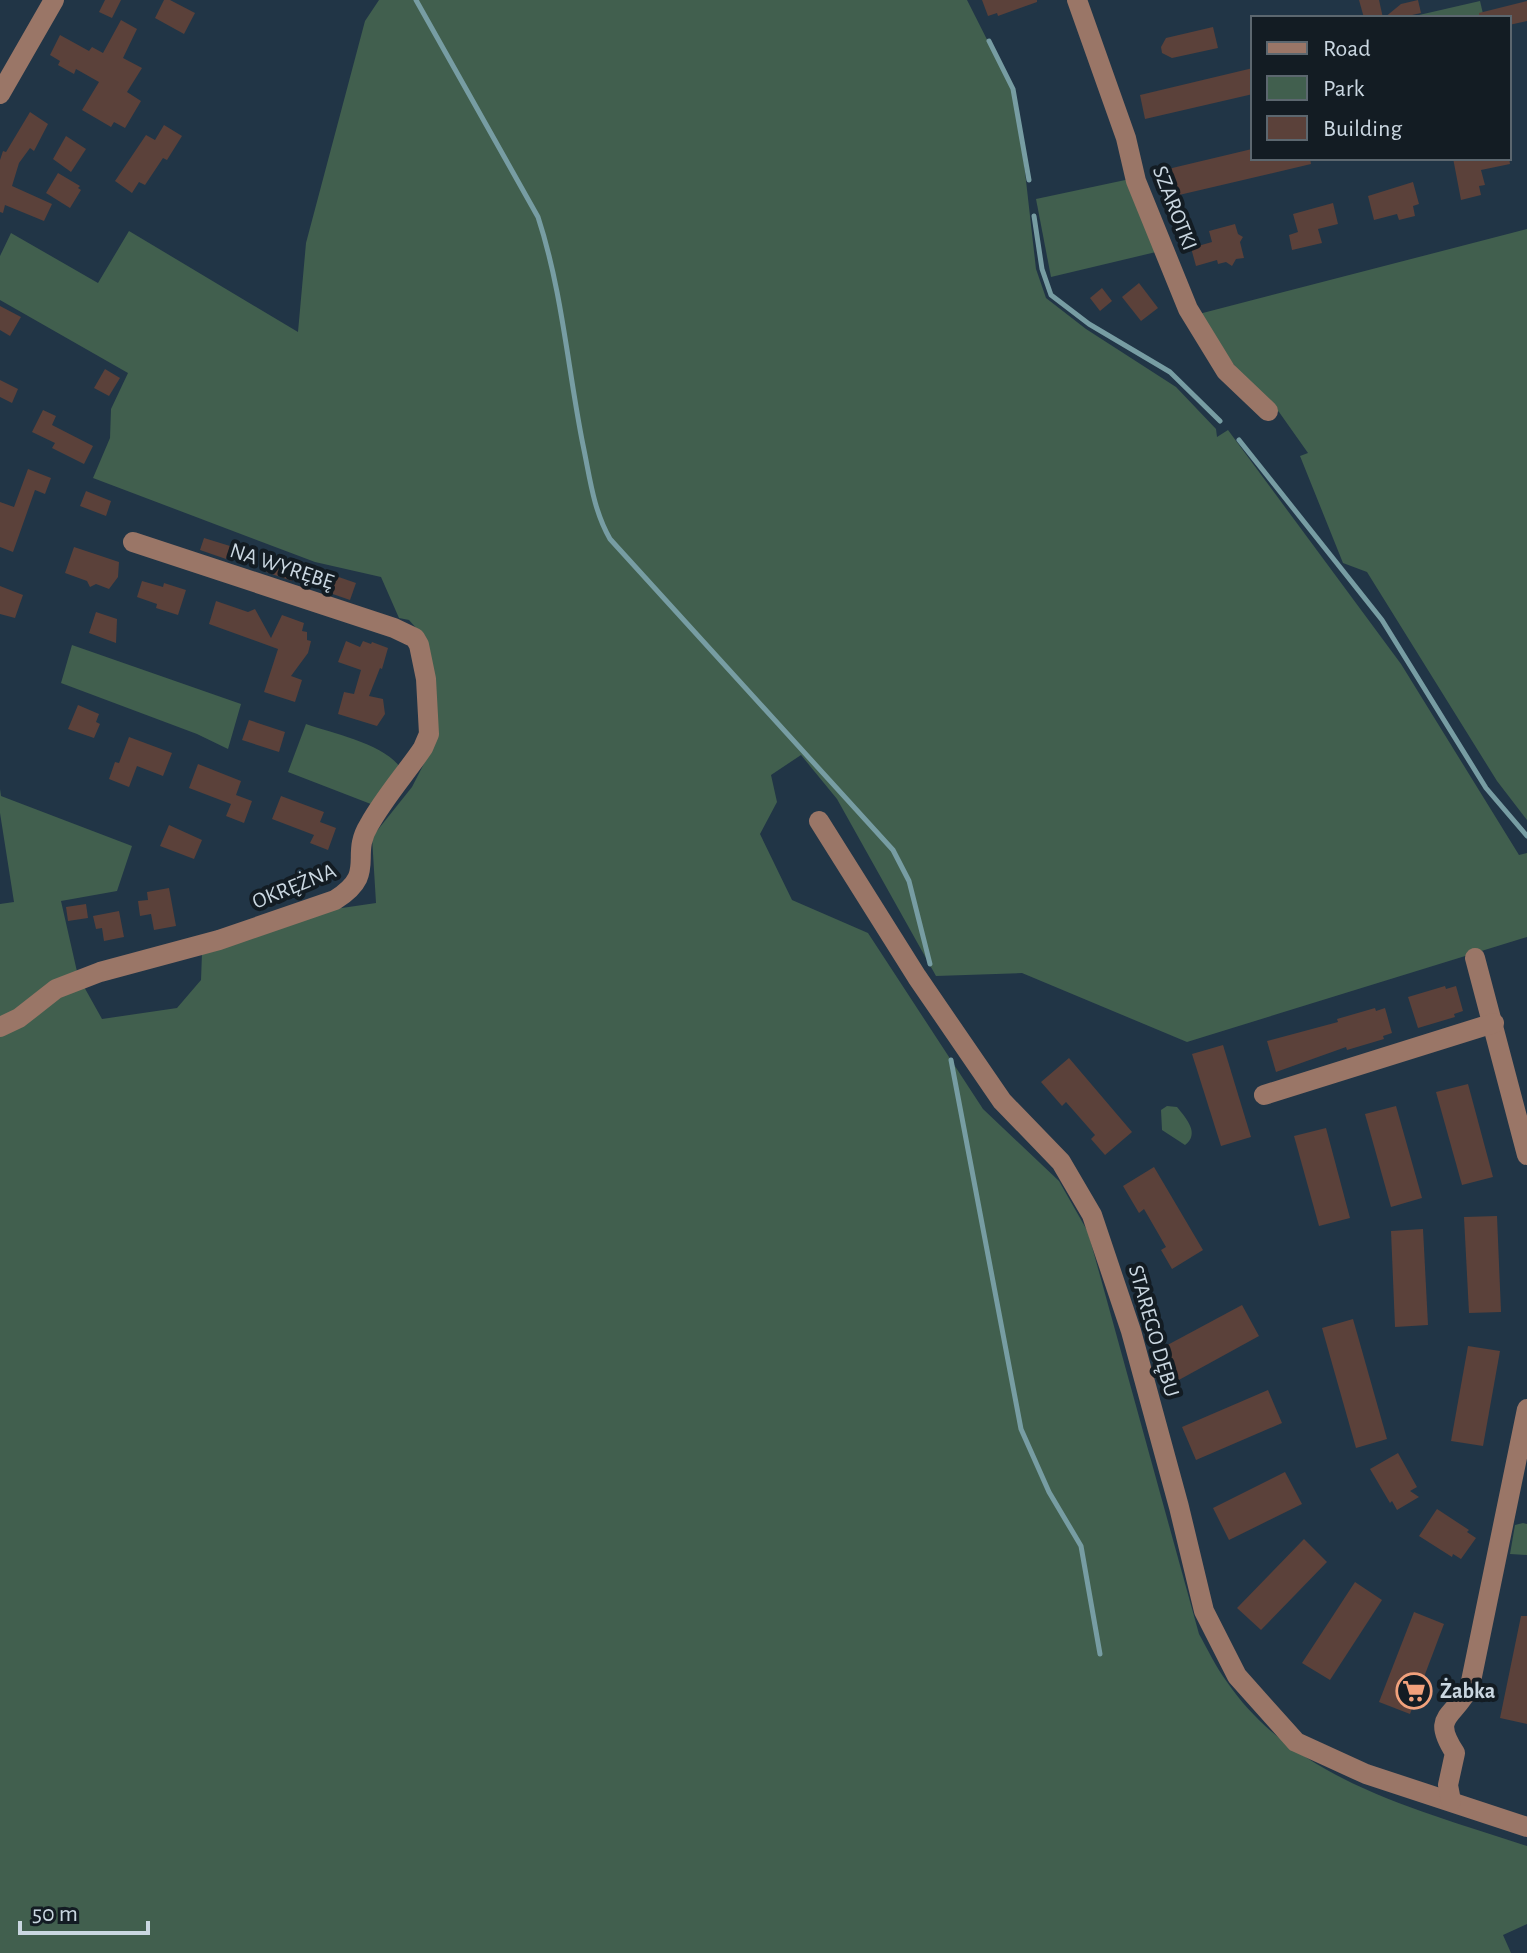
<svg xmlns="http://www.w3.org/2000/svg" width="1527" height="1953" font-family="'Alegreya Sans',sans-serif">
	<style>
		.green { fill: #415f4e }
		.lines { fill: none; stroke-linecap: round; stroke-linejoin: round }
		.stream { stroke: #779da3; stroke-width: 5 }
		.building { fill: #5b413a }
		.minor { stroke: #9a7667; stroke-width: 20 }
		.labels { text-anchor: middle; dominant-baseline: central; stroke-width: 8; stroke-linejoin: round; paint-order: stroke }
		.street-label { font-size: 22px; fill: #cad7e1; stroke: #131c23 }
		.poi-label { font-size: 22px; font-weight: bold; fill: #cad7e1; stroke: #131c23; text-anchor: start }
	</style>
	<rect width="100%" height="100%" fill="#213546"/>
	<g class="green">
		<path d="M379,0H967L1011,87L1023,154L1036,269L1046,298L1086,329L1176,387L1216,429L1217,437L1228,430L1401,664L1519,855L1527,853V937L1187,1042L1022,973L936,976L837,799L801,755L771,775L777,802L760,834L792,900L868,933L983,1109L1059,1181L1088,1232L1199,1634C1208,1650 1216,1667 1227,1682C1295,1781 1419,1810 1527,1846V1924L1503,1935L1511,1953H0V904L14,902L0,813V789L1,796L132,846L117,891L61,901L78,976L102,1019L177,1008L201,980L202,953L335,909L376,903L372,837L412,787L431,750L425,638L409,620L399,618L381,577L315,562L93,478L110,438L111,409L128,373L0,300V256L11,233L98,283L129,231L298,332L306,243L365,21Z"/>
		<polygon points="1480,1 1484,18 1406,18"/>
		<polygon points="1130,179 1156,252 1051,277 1036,199"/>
		<polygon points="1527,229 1527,820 1497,781 1367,572 1343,563 1300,456 1308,453 1279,412 1252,388 1195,315"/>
		<polygon points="72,645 241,704 228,749 197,734 61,683"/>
		<path d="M306,724C332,733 383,744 399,766L376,806L288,772Z"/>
		<path d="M1167,1106L1177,1107C1187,1119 1200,1134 1185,1145L1162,1130L1161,1110Z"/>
		<polygon points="1523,1523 1527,1524 1527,1555 1510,1554 1515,1525"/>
	</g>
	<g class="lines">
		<g class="stream">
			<path d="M416,0L538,217C562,290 568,370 583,445C590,478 593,509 610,539L893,850L909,881L930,964"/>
			<polyline points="989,41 1013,89 1029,180"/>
			<polyline points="1034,216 1042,269 1051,295 1089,324 1170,372 1220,421"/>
			<polyline points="1239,440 1382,620 1486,788 1527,836"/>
			<polyline points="951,1060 1021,1429 1049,1492 1081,1546 1100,1654"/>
		</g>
	</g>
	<g class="building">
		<polygon points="105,0 121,0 112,18 99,12"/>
		<polygon points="164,0 170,0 195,13 184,34 155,18"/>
		<polygon points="982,0 1037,0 1037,2 998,16 997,13 988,16"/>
		<polygon points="1359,0 1379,0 1383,18 1364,18"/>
		<polygon points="1418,0 1421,13 1399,18 1384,18 1401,4"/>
		<polygon points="1527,1 1527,21 1509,25 1509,18 1479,18 1479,13"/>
		<polygon points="121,20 137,29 123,58 142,68 127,92 141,101 125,128 114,122 111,127 82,110 99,82 76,69 74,74 58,65 60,61 50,55 60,35 89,51 92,47 103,53"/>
		<polygon points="1213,27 1218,48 1172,58 1162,53 1161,47 1166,38"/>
		<polygon points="1253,68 1253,94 1145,119 1140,95"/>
		<polygon points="30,112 48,124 34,151 30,148 19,163 12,186 52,204 44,221 5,205 3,213 0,212 0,160 3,151 6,152"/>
		<polygon points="164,125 182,136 167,160 163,158 145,185 139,182 132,193 115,181 146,135 155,140"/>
		<polygon points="66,136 86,149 71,172 53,159"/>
		<polygon points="1252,149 1253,158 1310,158 1311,164 1179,195 1178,193 1174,194 1168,169"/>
		<polygon points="1453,158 1509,158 1510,164 1481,170 1485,185 1479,186 1481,195 1461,200"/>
		<polygon points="58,173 80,186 78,188 81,190 70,208 46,193"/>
		<polygon points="1413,182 1419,204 1413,206 1415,216 1399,220 1397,214 1374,220 1368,196"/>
		<polygon points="1333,203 1338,224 1318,229 1322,243 1292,250 1289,235 1298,232 1293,214"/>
		<polygon points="1235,224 1238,234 1243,237 1240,242 1244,258 1236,259 1232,266 1226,262 1218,264 1217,260 1196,266 1191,248 1212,242 1209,231"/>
		<polygon points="1139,283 1158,308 1141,321 1122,297"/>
		<polygon points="1102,288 1112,301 1100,311 1090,298"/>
		<polygon points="0,306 21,317 10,336 0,330"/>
		<polygon points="105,369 120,378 109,396 94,388"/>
		<polygon points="0,380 18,389 12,403 0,397"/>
		<polygon points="43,410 56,416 52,425 93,446 84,464 52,448 55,443 32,432"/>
		<polygon points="28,469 51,478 45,494 35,490 13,552 0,547 0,502 14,507"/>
		<polygon points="86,491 111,501 106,516 80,506"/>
		<polygon points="204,538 230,546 226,559 200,550"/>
		<polygon points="74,547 119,562 118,577 109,589 96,584 90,587 87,581 65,573"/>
		<polygon points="269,560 295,569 292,581 266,572"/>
		<polygon points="330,574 356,583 350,600 324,591"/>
		<polygon points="142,581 163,587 164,583 186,590 178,615 156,608 157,604 137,597"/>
		<polygon points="0,586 23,595 15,618 0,614"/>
		<polygon points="216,601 248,612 255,609 271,638 282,615 304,623 302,631 307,632 307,640 311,641 308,653 291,676 302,680 295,702 264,692 278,649 209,624"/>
		<polygon points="96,612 117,619 116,643 89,633"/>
		<polygon points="346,641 360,647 363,641 371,644 372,642 388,648 382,669 380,668 369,696 383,699 385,714 377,726 338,714 344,692 354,694 361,670 338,662"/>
		<polygon points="78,705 99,714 96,722 100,724 94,738 68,729"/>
		<polygon points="249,720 285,732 279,752 242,740"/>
		<polygon points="129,737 172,753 163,776 137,766 129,787 109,779 115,762 119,763"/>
		<polygon points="198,764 241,781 236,795 252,801 244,823 226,816 231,804 189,788"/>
		<polygon points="281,796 324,812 320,822 336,828 328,850 310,843 314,835 272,819"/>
		<polygon points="169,825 202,840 194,859 160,846"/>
		<polygon points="169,888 176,926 154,930 151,914 140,916 138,901 148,900 147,892"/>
		<polygon points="86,904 88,918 68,921 66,907"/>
		<polygon points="119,911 124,937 104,941 102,928 96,929 93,916"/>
		<polygon points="1445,986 1446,989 1456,986 1463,1011 1454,1014 1455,1017 1418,1028 1408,997"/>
		<polygon points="1375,1008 1376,1011 1385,1008 1392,1033 1383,1036 1384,1039 1347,1050 1346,1047 1276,1072 1267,1041 1338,1022 1337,1019"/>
		<polygon points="1223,1045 1251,1137 1221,1146 1192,1054"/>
		<polygon points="1069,1058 1132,1132 1105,1155 1091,1139 1095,1135 1066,1102 1062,1106 1041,1082"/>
		<polygon points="1468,1084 1493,1177 1462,1185 1436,1092"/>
		<polygon points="1396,1106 1422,1198 1391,1207 1365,1114"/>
		<polygon points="1326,1128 1350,1218 1319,1226 1294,1136"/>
		<polygon points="1154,1167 1203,1250 1172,1269 1161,1250 1166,1247 1144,1209 1139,1213 1123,1186"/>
		<polygon points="1497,1216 1501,1312 1469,1313 1464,1217"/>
		<polygon points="1423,1229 1428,1325 1395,1327 1391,1231"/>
		<polygon points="1242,1305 1259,1336 1177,1381 1160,1349"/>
		<polygon points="1353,1319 1387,1439 1356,1448 1322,1328"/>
		<polygon points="1468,1346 1500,1351 1483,1446 1451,1441"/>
		<polygon points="1268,1390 1282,1423 1196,1460 1182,1427"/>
		<polygon points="1398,1453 1417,1487 1410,1491 1419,1497 1397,1510 1392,1501 1390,1503 1370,1469"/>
		<polygon points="1285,1472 1302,1504 1229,1540 1213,1508"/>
		<polygon points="1437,1509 1469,1530 1467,1532 1476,1538 1461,1559 1453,1554 1452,1557 1419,1536"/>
		<polygon points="1304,1539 1327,1562 1261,1630 1237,1608"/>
		<polygon points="1355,1582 1382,1600 1330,1680 1302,1663"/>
		<polygon points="1414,1612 1444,1624 1410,1714 1379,1702"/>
		<polygon points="1521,1616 1527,1616 1527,1724 1500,1718"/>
	</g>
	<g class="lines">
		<g class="minor">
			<polyline points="1077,0 1126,138 1136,181 1188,309 1226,371 1268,411"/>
			<polyline points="0,94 54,0"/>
			<polyline points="819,821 917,977 1002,1101 1061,1162 1092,1215 1131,1331 1179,1507 1204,1611 1237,1676 1296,1742 1366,1774 1527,1827"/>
			<polyline points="1475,958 1527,1155"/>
			<path d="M0,1027L19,1018L56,989L100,972L219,940L335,900C378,873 349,857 369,825C384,798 406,773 423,748L429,734L426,679L419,645L415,638L394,628L133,542"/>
			<polyline points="1264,1095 1494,1023"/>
			<path d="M1451,1801L1448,1785L1455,1753C1430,1714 1454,1719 1470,1686L1527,1409"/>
		</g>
	</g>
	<defs>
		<symbol id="supermarket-ring" viewBox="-11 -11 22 22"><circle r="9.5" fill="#131c23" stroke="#f1a17c" stroke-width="1.5"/><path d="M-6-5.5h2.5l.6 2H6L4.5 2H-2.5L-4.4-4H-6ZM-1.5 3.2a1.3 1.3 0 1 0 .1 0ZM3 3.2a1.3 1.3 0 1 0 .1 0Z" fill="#f1a17c"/></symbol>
	</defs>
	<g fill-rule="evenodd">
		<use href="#supermarket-ring" x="1394" y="1671" width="40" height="40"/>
	</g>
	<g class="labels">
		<g class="street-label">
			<text transform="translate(1175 208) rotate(69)">SZAROTKI</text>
			<text transform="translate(282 566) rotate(18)">NA WYRĘBĘ</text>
			<text transform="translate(294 886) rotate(-22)">OKRĘŻNA</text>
			<text transform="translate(1154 1331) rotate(74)">STAREGO DĘBU</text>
		</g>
		<g class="poi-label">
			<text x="1440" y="1691">Żabka</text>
		</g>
	</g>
	<rect x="1251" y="16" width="260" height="144" fill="#131c23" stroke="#5c676f" stroke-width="2"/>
	<rect x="1267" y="42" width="40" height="12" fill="#9a7667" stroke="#5c676f" stroke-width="2"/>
	<text x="1323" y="56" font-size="24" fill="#cad7e1">Road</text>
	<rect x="1267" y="76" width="40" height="24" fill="#415f4e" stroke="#5c676f" stroke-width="2"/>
	<text x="1323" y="96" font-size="24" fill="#cad7e1">Park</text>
	<rect x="1267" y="116" width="40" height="24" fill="#5b413a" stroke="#5c676f" stroke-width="2"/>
	<text x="1323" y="136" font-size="24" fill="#cad7e1">Building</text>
	<path d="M20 1921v12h128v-12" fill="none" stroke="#cad7e1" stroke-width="4"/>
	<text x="32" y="1921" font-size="24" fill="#cad7e1" stroke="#131c23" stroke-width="6" paint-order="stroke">50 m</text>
</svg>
